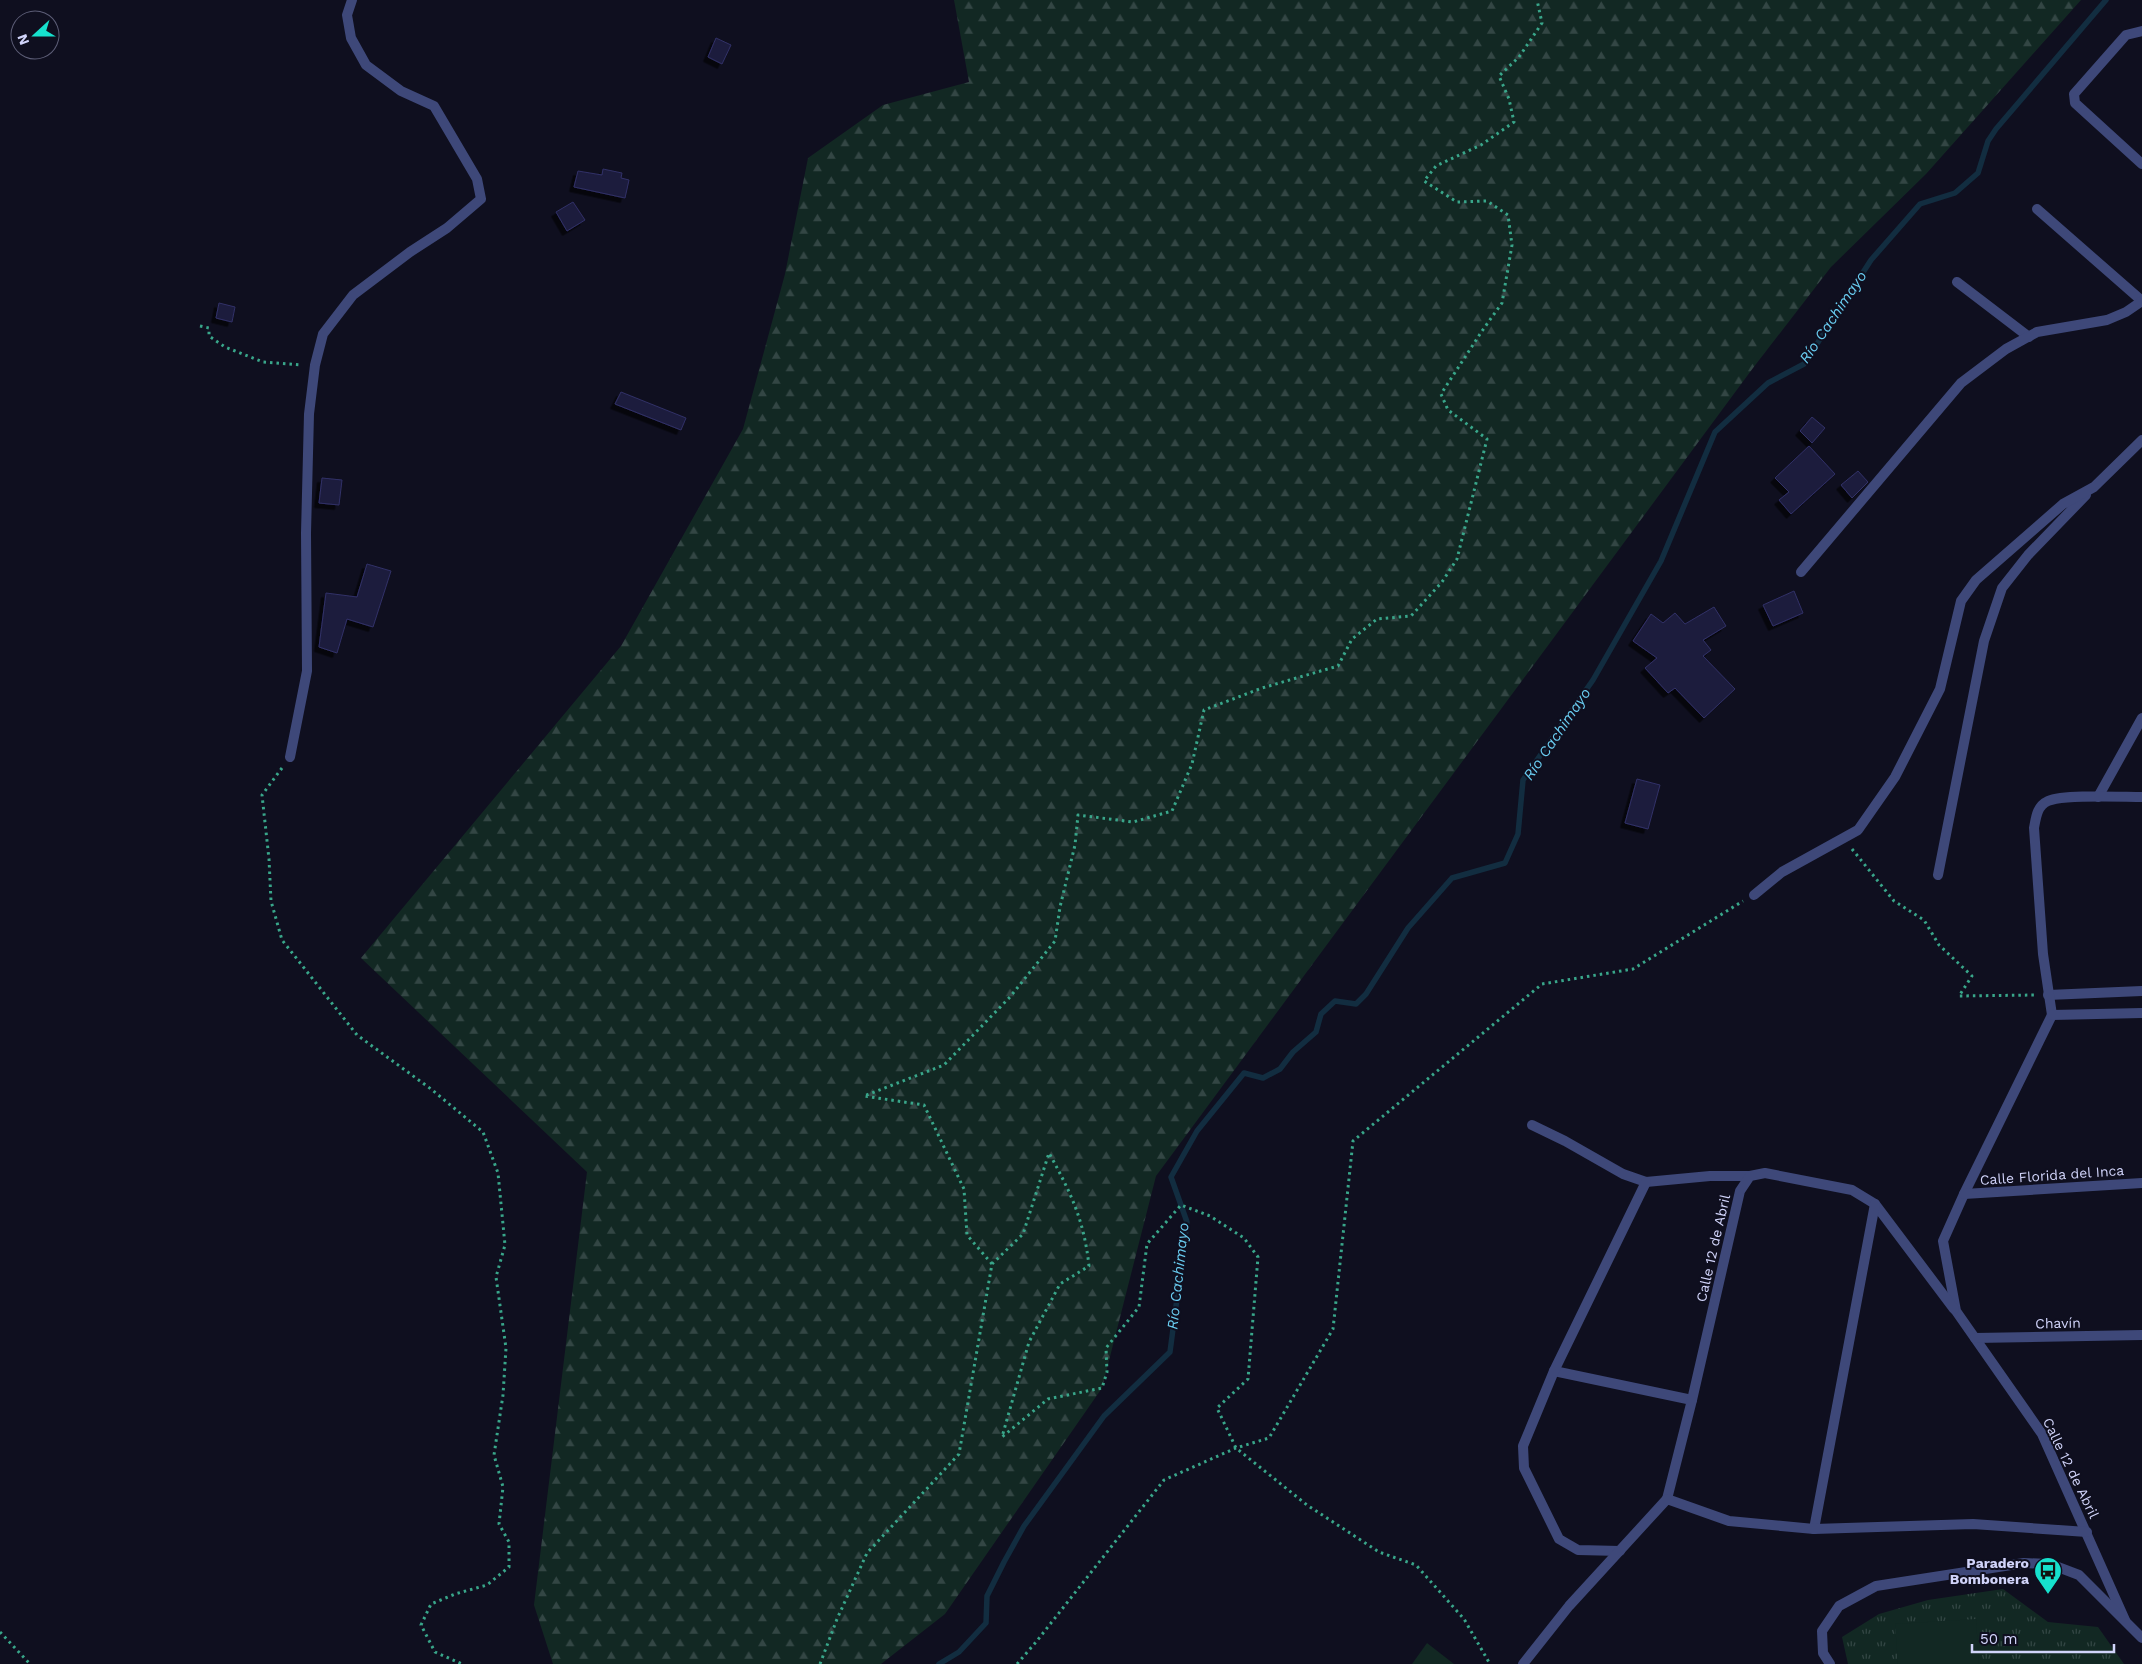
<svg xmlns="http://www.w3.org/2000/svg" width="2142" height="1664" font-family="'Work Sans',sans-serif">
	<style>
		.grass { fill: url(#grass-tufts) }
		.forest { fill: url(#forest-firs) }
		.garden { fill: #122823 }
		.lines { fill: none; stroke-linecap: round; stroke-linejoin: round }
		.stream { stroke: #122d40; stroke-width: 5.5 }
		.building { fill: #1d1c3e; stroke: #313167; filter: url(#shadow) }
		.path { stroke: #39a68a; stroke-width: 3; stroke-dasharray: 2.5 4; stroke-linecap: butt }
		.service { stroke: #3e4879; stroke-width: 10 }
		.minor { stroke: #3e4879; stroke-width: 10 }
		.tertiary { stroke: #3e4879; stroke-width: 10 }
		.labels { text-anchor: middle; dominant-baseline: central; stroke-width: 4; stroke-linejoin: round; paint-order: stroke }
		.street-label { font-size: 14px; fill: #d1d4fa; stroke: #0f0f1f }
		.poi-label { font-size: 14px; font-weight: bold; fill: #d1d4fa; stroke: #0f0f1f; text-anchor: end }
		.water-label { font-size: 15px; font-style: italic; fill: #69ccf0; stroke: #0f0f1f }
	</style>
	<defs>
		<pattern id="grass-tufts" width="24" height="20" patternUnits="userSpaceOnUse" patternTransform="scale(1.25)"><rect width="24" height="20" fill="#122823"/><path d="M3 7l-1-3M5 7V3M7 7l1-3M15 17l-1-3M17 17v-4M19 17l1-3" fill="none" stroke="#334644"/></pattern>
		<pattern id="forest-firs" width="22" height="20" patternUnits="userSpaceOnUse" patternTransform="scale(1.25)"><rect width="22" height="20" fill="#122823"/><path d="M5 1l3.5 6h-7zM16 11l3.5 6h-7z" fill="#334644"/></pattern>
		<filter id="shadow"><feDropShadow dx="-4.5" dy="4.5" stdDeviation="0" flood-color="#0009"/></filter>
	</defs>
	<rect width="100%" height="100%" fill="#0f0f1f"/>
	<polygon class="grass" points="2003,1589 2048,1622 2098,1627 2124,1664 1848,1664 1842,1637 1879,1614 1928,1600"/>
	<polygon class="forest" points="954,0 2081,0 1926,174 1831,267 1753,368 1156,1176 1102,1388 945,1614 881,1664 553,1664 534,1605 587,1172 361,958 621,646 743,429 785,274 808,158 883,105 969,82"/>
	<g class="garden">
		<polygon points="1976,1619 1979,1664 1898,1664 1895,1624"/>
		<polygon points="1427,1643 1454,1664 1412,1664"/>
	</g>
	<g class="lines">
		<polyline class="stream" points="939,1664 959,1652 986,1623 987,1596 1004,1562 1024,1526 1104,1416 1170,1352 1187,1222 1171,1177 1197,1131 1244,1073 1263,1078 1280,1069 1293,1052 1316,1032 1321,1014 1335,1001 1356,1004 1366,994 1408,928 1452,878 1505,863 1518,834 1523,780 1593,680 1661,561 1715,432 1768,383 1804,364 1871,260 1920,204 1955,193 1978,173 1988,141 1996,129 2106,0"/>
	</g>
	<g class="building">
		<polygon points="716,38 731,45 722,64 708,57"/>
		<polygon points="603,169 622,173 621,178 629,180 625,198 574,187 578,171 602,175"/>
		<polygon points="573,202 585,220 567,231 556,212"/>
		<polygon points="219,303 235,307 232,322 216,318"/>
		<polygon points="621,392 686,418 681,430 615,404"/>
		<polygon points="1812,417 1825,428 1812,443 1800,431"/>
		<polygon points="1809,446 1835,474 1791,514 1779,500 1789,492 1775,478"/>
		<polygon points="1858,471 1868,482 1852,498 1841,485"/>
		<polygon points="322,478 342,480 339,505 319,503"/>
		<polygon points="367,564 391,571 373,627 347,619 337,653 319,647 326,593 357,597"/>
		<polygon points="1794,591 1803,613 1773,626 1763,605"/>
		<polygon points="1714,607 1726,626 1703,640 1711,650 1703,656 1735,689 1704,718 1675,688 1668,693 1645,668 1657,658 1633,641 1651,614 1663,623 1675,613 1685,624"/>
		<polygon points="1637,779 1660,785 1648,829 1625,823"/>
	</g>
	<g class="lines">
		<g class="path">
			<polyline points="200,326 209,328 209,336 225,347 263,362 302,365"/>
			<polyline points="282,768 262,795 269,859 271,901 282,940 357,1035 431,1089 483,1132 498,1173 505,1245 496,1277 506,1348 503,1395 494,1455 503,1487 499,1524 509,1542 509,1567 487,1585 455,1594 431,1604 421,1625 435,1652 462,1664"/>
			<polyline points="1852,849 1894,901 1924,920 1939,945 1972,976 1959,996 2035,995"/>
			<polyline points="992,1264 967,1235 964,1189 924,1105 864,1096 944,1065 1010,997 1055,941 1060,907 1075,845 1078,815 1133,822 1172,811 1192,764 1204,710 1262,688 1338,666 1352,639 1377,619 1411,616 1442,582 1457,559 1487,439 1448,410 1441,394 1482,331 1502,303 1512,245 1508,215 1487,201 1457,202 1424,181 1436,166 1481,145 1514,122 1509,99 1499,76 1519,57 1542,23 1537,0"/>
			<polyline points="0,1632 30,1664"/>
			<path d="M820,1664L837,1619L867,1553L959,1454L992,1264L1023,1234L1049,1153C1071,1193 1084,1220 1089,1266L1060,1284L1029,1342L1002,1437L1048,1399L1102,1388L1107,1372L1106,1348L1139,1307L1147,1244L1181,1205L1210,1216L1244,1238L1258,1257L1248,1379L1217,1408L1236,1448L1307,1505L1379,1552L1416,1565L1464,1619L1490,1664"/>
			<polyline points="1017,1664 1036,1642 1164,1480 1236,1448 1269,1438 1333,1329 1353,1141 1542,984 1633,969 1743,901"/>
		</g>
		<g class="service">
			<polyline points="2037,209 2142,301"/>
			<polyline points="1957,282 2029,337"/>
		</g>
		<g class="minor">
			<polyline points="2142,31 2126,35 2074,94 2075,103 2142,164"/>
			<polyline points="1801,572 1961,383 2006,349 2037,332 2107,320 2126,312 2142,301"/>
			<polyline points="290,757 307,671 306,533 309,414 315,365 323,334 353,295 410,252 447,228 481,199 477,179 434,106 401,91 366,65 351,38 347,15 352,0"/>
			<polyline points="2098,797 2142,718"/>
			<polyline points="1938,875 1984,641 2002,588 2028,555 2086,495"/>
			<polyline points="1754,895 1782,872 1858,830 1895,777 1940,689 1961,601 1976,580 2063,504 2094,487 2142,440"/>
			<polyline points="2048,995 2142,991"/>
			<polyline points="2052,1015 1964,1194 1943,1241 1956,1311 2042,1434 2125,1620"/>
			<path d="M2052,1015L2043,954L2034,828C2036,817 2037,806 2048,801C2064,794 2122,797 2142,797"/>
			<polyline points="2052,1015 2142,1013"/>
			<polyline points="1532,1125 1565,1141 1623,1174 1646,1182 1710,1176 1750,1176"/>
			<polyline points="1964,1194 2142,1183"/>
			<polyline points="1975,1338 2142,1335"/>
			<polyline points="1554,1371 1692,1400"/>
			<polyline points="1667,1499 1692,1400 1740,1191 1750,1176 1765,1173 1852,1190 1875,1204 1954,1309"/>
			<polyline points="1814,1529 1875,1204"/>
			<polyline points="1620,1551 1578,1550 1559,1539 1524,1468 1523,1446 1554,1371 1646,1182"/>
			<polyline points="1523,1664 1569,1606 1667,1499 1729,1521 1814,1529 1973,1524 2087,1532"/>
		</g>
		<polyline class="tertiary" points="1830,1664 1823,1653 1822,1631 1839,1606 1876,1586 2024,1563 2050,1564 2079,1575 2142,1638"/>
	</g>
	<defs>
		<symbol id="bus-pin" viewBox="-11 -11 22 30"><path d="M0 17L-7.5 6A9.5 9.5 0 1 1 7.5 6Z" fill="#16e1cd" stroke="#0f0f1f"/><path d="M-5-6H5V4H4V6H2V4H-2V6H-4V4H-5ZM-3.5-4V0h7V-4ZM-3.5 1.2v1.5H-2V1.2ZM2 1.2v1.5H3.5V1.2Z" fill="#111"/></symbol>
	</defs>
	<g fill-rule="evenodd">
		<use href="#bus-pin" x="2032" y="1555" width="32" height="43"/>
	</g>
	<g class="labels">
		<g class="street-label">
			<text transform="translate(2052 1175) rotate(-4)">Calle Florida del Inca</text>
			<text transform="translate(1713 1248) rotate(-77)">Calle 12 de Abril</text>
			<text transform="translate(2058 1323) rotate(-1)">Chavín</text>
			<text transform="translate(2071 1468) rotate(64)">Calle 12 de Abril</text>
		</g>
		<g class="poi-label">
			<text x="2029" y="1563">Paradero<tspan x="2029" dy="16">Bombonera</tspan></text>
		</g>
		<g class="water-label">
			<text transform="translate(1833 317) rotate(-56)">Río Cachimayo</text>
			<text transform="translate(1557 734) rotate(-56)">Río Cachimayo</text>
			<text transform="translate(1178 1276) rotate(-84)">Río Cachimayo</text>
		</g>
	</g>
	<g transform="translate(35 35) rotate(249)"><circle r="24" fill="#0f0f1f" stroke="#5d5e77"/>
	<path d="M0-4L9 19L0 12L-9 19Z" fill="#16e1cd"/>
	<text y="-8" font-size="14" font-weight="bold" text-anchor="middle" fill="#d1d4fa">N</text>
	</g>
	<path d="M1972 1644v8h142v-8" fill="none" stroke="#d1d4fa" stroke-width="2.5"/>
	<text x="1980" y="1644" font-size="15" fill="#d1d4fa" stroke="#0f0f1f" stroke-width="4" paint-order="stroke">50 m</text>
</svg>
